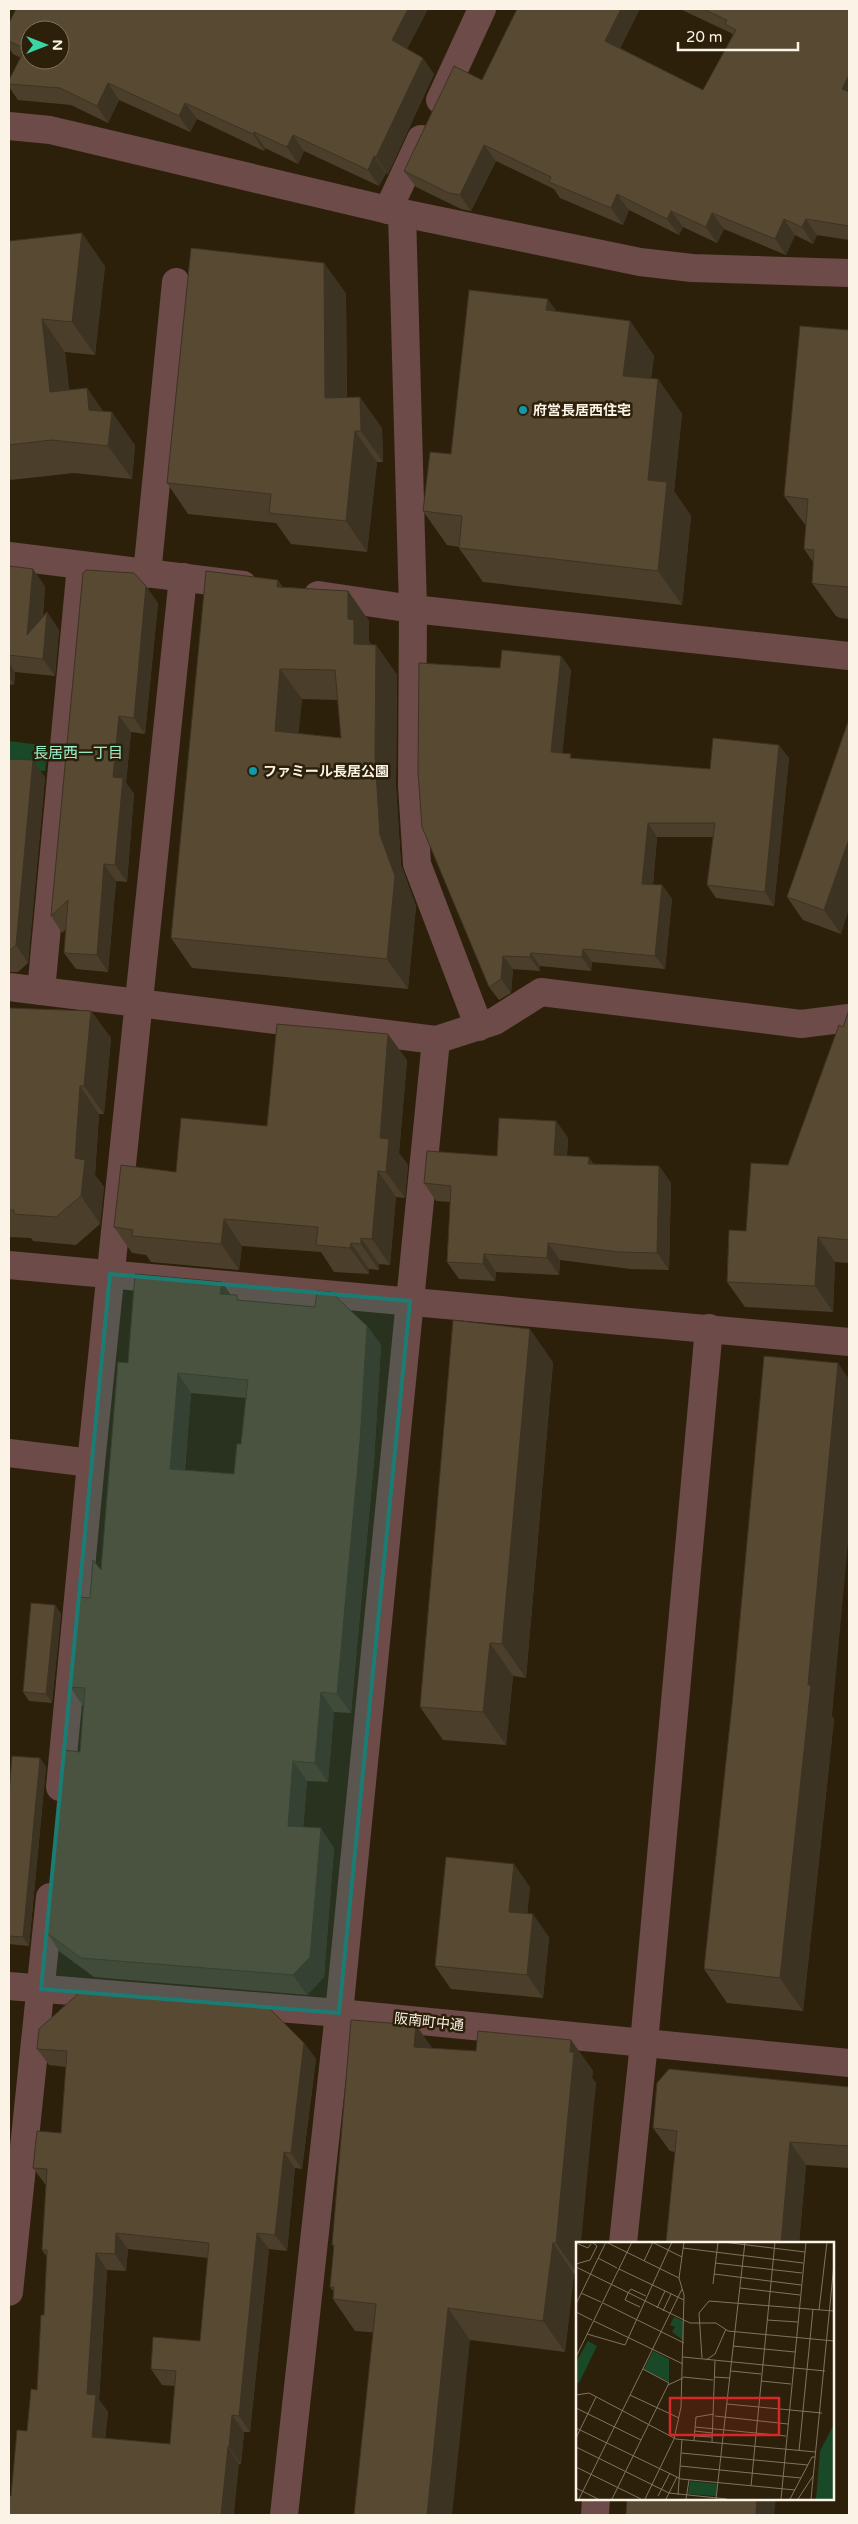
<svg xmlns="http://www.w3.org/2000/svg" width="858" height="2524" font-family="'Varela Round','Noto Sans JP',sans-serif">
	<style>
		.green { fill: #1a4927 }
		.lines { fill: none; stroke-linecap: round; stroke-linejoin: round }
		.minor { stroke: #6c4b48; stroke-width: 28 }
		.wall { fill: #4b3f2b; fill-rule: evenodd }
		.shaded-wall { fill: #3d3323 }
		.building { fill: #574932; stroke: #3d3323; fill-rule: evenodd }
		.marked { fill: #1b7c74; fill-opacity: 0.2; stroke: #1b7c74; stroke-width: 4; stroke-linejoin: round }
		.culture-dot { fill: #0f9aa8; stroke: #2d200a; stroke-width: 2 }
		.labels { text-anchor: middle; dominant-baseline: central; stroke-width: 5; stroke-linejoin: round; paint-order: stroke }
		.poi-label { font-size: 14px; font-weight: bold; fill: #fbf3e5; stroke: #2d200a; text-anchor: start }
		.street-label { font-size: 14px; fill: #fbf3e5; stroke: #2d200a }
		.neighbourhood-label { font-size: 15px; fill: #97f1ce; stroke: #2d200a }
		.inset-road { fill: none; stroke: #7f7462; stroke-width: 1 }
		.view { fill: #d62828; fill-opacity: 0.15; stroke: #d62828; stroke-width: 2.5 }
		.inset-edge { fill: none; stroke: #fbf3e5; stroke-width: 2.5 }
	</style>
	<rect width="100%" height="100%" fill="#2d200a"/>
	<polygon class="green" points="9,741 48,746 45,771 9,768"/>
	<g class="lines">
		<g class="minor">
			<polyline points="440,100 482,9"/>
			<polyline points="9,126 50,130 388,210 640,262 692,268 849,273"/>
			<polyline points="388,210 421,139"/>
			<polyline points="402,213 413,609 849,656"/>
			<polyline points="9,556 243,585"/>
			<polyline points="147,574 176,282"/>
			<polyline points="318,595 413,609 412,786 417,864 479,1027"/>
			<polyline points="9,987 436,1040 495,1021 541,992 801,1024 849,1018"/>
			<polyline points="41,991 81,565"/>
			<polyline points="9,1265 849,1342"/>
			<polyline points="9,1453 91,1463"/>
			<polyline points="60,1787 91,1463 183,577"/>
			<polyline points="9,1986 339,2013 849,2063"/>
			<polyline points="623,2243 644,2043 709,1328"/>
			<polyline points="9,2292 50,1897"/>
			<polyline points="284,2515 339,2013 436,1040"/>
			<polyline points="595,2515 596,2498"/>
		</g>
	</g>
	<g class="wall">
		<polygon points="16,9 428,9 407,49 434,74 388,174 386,173 379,186 304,151 298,164 265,148 264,151 197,119 190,132 119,100 108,123 71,105 18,100 9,87 9,80 21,58 13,54 9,48 9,23"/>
		<polygon points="680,9 849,9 849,240 817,235 813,244 795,235 786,255 724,229 717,243 683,227 679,235 629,210 623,225 560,198 554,189 496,161 471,211 461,209 416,187 404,171 482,80 620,48 703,90 733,35 731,33"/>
		<polygon points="9,241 105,266 95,355 65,352 69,390 87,388 103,412 135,445 132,479 74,473 11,480 9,477"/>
		<polygon points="324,263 346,294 347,397 382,428 383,462 377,462 367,552 291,544 276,523 188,514 167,483"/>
		<polygon points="557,312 630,321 654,356 651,379 658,379 682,414 674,491 691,516 682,605 483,582 459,548 459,547 447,545 423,511 451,454"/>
		<polygon points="849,330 849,619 840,618 836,616 812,583 814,563 804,549 806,526 784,496"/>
		<polygon points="9,566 45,586 43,617 47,612 59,630 55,676 15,672 14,685 9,684"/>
		<path d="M284,587L348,591L369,621V641L371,645H376L397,675L396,786L401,865L416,906L408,989L192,968L171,938ZM302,699L338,700L341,738L298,733Z"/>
		<polygon points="158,603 145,734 131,732 126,783 134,794 127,882 116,881 108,972 76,969 64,953 66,929 62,933 51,916"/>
		<polygon points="561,656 571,670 562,753 574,759 710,769 789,758 774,906 716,898 707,885 713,837 657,837 653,885 662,885 672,899 665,969 592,962 591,971 540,966 540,971 513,969 511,993 499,1000 489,987 500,668"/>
		<polygon points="849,719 841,934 803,920 787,897"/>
		<polygon points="9,759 33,760 45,778 28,963 18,972 9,972"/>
		<polygon points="9,1008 91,1011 111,1038 104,1114 99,1114 95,1175 104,1187 100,1224 76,1245 33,1241 31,1238 9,1237"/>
		<polygon points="849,1010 849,1263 835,1262 833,1312 745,1307 727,1282 746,1231 788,1165 843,1027"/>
		<polygon points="407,1060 399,1153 408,1165 405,1198 396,1197 390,1265 379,1264 379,1270 369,1269 369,1274 334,1272 321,1252 242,1246 239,1270 151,1262 146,1255 132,1253 114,1227 176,1172 267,1126"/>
		<polygon points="556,1121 568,1138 567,1156 593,1164 659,1166 671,1183 669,1270 630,1269 560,1260 559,1275 496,1272 495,1281 459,1279 447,1262 450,1202 436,1201 424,1183 497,1156"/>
		<path d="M231,1295L241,1301L367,1326L381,1345L374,1461L351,1713L334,1712L328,1782L307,1781L303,1827L334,1848L324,1977L307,1995L94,1977L60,1952L47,1933L80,1752L83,1706L70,1687L90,1598L101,1570L128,1363ZM191,1393L246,1398L241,1444L234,1474L185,1470Z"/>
		<polygon points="553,1362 526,1678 513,1676 506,1745 443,1740 420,1707"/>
		<polygon points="55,1605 61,1614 52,1703 29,1701 23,1692"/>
		<polygon points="832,1716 834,1719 803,2011 727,2003 704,1969"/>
		<polygon points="40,1758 46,1767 29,1946 9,1944 9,1793"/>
		<polygon points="530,1887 527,1914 549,1937 543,1998 451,1989 435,1966"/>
		<polygon points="571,2040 593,2071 592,2078 596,2083 577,2243 577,2274 574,2274 565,2352 470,2340 355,2331 333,2299 334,2292 330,2287 334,2248 332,2245 433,2049 476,2051"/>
		<path d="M304,2043L316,2059L302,2169L295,2168L287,2251L269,2249L250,2432H244L241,2464L11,2496L37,2390L44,2315L47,2257L42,2250L46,2184H45L33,2168L61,2133L66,2067L49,2065L37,2049ZM128,2249L208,2258L200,2341L151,2369L162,2385L175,2386L170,2444L105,2438L108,2412L99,2400L107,2270L126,2271Z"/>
		<polygon points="849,2087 849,2168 806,2165 799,2243 666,2243 675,2152 670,2151 653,2128"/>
	</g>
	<g class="shaded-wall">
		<polygon points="408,9 428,9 403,56 392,40"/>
		<polygon points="621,9 640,9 616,57 605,41"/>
		<polygon points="423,58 434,74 388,174 376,157"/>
		<polygon points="849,75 849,98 842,89"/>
		<polygon points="108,83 119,100 108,123 97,106"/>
		<polygon points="185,103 197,119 190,132 179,116"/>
		<polygon points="254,132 265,148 264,151 253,134"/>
		<polygon points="293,135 304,151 298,164 287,147"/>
		<polygon points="484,145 496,161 471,211 460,195"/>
		<polygon points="374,156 386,173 379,186 368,170"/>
		<polygon points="617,194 629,210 623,225 611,208"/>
		<polygon points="671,211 683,227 679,235 667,219"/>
		<polygon points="712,213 724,229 717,243 706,227"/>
		<polygon points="784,219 795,235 786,255 775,239"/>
		<polygon points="806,219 817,235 813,244 802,227"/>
		<polygon points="82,233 105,266 95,355 72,322"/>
		<polygon points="324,263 346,294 347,429 325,398"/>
		<polygon points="548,299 572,333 546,310"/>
		<polygon points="42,319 65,352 73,425 50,392"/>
		<polygon points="630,321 654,356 647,410 623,376"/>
		<polygon points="658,379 682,414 674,491 691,516 682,605 658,571 648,480"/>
		<polygon points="87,388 110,421 112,412 135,445 132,479 108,446 89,410"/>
		<polygon points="360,397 382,428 383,462 361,431"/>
		<polygon points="355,431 377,462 367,552 346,521"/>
		<polygon points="33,569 45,586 39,652 27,635"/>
		<polygon points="278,580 300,610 277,587"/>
		<polygon points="146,586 158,603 145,734 134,718"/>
		<polygon points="348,591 369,621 369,641 375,650 354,644 348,619"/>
		<polygon points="47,612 59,630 55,676 43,659"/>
		<polygon points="376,645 397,675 396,786 401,865 416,906 408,989 387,959 375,756"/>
		<polygon points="561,656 571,670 561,766 551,752"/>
		<polygon points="9,663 15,672 14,685 9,677"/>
		<polygon points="280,669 302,699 296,761 275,731"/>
		<polygon points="119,716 131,732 126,783 134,794 127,882 115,865 113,777"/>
		<polygon points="779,745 789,758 774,906 765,892"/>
		<polygon points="33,760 45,778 28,963 16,945"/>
		<polygon points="648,823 657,837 652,897 642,884"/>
		<polygon points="849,839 849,909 841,934 824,910"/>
		<polygon points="104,864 116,881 108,972 97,955"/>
		<polygon points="662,885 672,899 665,969 655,956"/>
		<polygon points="583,949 592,962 591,971 582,957"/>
		<polygon points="531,953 540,966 540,971 530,957"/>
		<polygon points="503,956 513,969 511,993 501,979"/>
		<polygon points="91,1011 111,1038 104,1114 84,1086"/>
		<polygon points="388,1034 407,1060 399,1153 408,1165 405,1198 386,1172 380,1138"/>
		<polygon points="80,1086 99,1114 95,1175 104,1187 100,1224 81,1196 75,1158"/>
		<polygon points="556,1121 568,1138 566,1172 554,1155"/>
		<polygon points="589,1157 601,1175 588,1164"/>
		<polygon points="659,1166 671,1183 669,1270 657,1253"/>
		<polygon points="378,1171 396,1197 390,1265 372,1239"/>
		<polygon points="224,1219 242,1246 239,1270 221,1244"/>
		<polygon points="818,1237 835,1262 833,1312 815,1286"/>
		<polygon points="361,1238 379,1264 379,1270 361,1244"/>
		<polygon points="351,1243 369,1269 369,1274 350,1248"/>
		<polygon points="548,1243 560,1260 559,1275 547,1258"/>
		<polygon points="484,1254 496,1272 495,1281 483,1264"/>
		<polygon points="222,1282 235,1301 220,1294"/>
		<polygon points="367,1326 381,1345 374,1461 351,1713 337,1694"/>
		<polygon points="530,1329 553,1362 526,1678 502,1644"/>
		<polygon points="838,1363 849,1379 849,1531 832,1716 834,1719 803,2011 780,1978"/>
		<polygon points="178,1373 191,1393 183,1488 170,1469"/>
		<polygon points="55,1605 61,1614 52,1703 46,1694"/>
		<polygon points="490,1643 513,1676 506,1745 483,1712"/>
		<polygon points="321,1692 334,1712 328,1782 315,1763"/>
		<polygon points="40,1758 46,1767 29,1946 23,1937"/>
		<polygon points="293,1761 307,1781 302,1845 288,1826"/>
		<polygon points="321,1828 334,1848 324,1977 307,1995 293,1975"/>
		<polygon points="514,1864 530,1887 525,1935 509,1912"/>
		<polygon points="533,1914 549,1937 543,1998 527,1975"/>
		<polygon points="416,2025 438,2056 414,2047"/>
		<polygon points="571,2040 593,2071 592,2078 596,2083 581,2243 577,2243 577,2273 556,2243"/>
		<polygon points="304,2043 316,2059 302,2169 291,2153"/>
		<polygon points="790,2142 806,2165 799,2243 781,2243"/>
		<polygon points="284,2152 295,2168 287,2251 275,2235"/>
		<polygon points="116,2233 128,2249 126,2271 115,2254"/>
		<polygon points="257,2233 269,2249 250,2432 239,2416"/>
		<polygon points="553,2243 574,2274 565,2352 543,2321"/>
		<polygon points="96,2253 107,2270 99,2400 108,2412 104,2453 92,2437 87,2394"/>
		<polygon points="448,2308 470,2340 452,2515 427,2515"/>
		<polygon points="232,2415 244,2432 241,2464 229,2447"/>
		<polygon points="228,2447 239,2464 234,2515 221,2515"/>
		<polygon points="757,2498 776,2498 774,2515 756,2515"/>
	</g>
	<g class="building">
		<path d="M16,9H408L392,40L423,58L376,157L374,156L368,170L293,135L287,147L254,132L253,134L185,103L179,116L108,83L97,106L60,88L9,84V80L25,49L9,41V23ZM30,30H60V60H30Z"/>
		<polygon points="517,9 621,9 605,41 703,90 736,30 725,24 727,20 703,9 849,9 849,75 842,89 849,92 849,226 806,219 802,227 784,219 775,239 712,213 706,227 671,211 667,219 617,194 611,208 549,182 551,177 484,145 460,195 449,193 404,171 454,66 482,80"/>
		<polygon points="82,233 72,322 42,319 50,392 87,388 89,410 112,412 108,446 51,440 9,445 9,241"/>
		<polygon points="191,248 324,263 325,398 360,397 361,431 355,431 346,521 269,513 271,494 167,483"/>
		<polygon points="469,290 548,299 546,310 630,321 623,376 658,379 648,480 667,482 658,571 459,548 462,516 423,511 430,452 451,454"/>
		<polygon points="800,326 849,330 849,587 816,584 812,583 814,550 804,549 808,499 784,496"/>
		<polygon points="9,566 33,569 27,635 47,612 43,659 9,655"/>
		<polygon points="86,570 134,573 146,586 134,718 119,716 113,777 123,778 115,865 104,864 97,955 64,953 68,900 51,916 83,573"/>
		<path d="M206,571L278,580L277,587L348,591V619L354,620V644L376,645L375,756L380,835L395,876L387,959L171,938ZM280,669L335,670L341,738L275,731Z"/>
		<polygon points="502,650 561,656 551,752 571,754 570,758 710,769 713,738 779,745 765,892 707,885 715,823 648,823 642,884 662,885 655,956 583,949 582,957 531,953 530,957 503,956 501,979 489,987 422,827 418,772 419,663 500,668"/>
		<polygon points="849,719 849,839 824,910 787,897"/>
		<polygon points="9,759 33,760 16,945 9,951"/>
		<polygon points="9,1008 91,1011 84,1086 80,1086 75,1158 85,1160 81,1196 56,1217 14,1214 14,1210 9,1210"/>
		<polygon points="849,1010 849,1240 818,1237 815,1286 727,1282 729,1230 746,1231 751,1163 788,1165 839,1025 843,1027"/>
		<polygon points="277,1024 388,1034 380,1138 389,1139 386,1172 378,1171 372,1239 361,1238 361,1244 351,1243 350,1248 316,1245 318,1227 224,1219 221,1244 132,1236 133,1230 114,1227 121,1165 176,1172 181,1118 267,1126"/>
		<polygon points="499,1118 556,1121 554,1155 589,1157 588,1164 659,1166 657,1253 618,1252 548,1243 547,1258 484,1254 483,1264 447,1262 451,1186 424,1183 427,1151 497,1156"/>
		<path d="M135,1274L222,1282L220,1294L237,1295V1300L315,1307L317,1291L331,1292L367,1326L360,1442L337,1694L321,1692L315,1763L293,1761L288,1826L321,1828L310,1957L293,1975L81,1958L47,1933L64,1750L80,1752L85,1688L70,1687L78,1597L90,1598L93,1560L101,1570L118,1362L128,1363ZM178,1373L248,1380L241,1444H237L234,1474L170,1469Z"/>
		<polygon points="453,1320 530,1329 502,1644 490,1643 483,1712 420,1707"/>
		<polygon points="764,1356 838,1363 808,1685 811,1685 780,1978 704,1969 733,1695"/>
		<polygon points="31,1603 55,1605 46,1694 23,1692"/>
		<polygon points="12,1756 40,1758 23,1937 9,1936 9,1793"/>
		<polygon points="446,1857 514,1864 509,1912 533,1914 527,1975 435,1966"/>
		<path d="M80,1992L269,2008L304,2043L291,2153L284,2152L275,2235L257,2233L239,2416L232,2415L229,2447H228L221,2515H9V2496H11L17,2430L27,2431L31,2389L37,2390L41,2315H44L47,2250H42L47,2169L33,2168L37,2131L61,2133L67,2051L37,2049L39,2029ZM116,2233L209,2243L200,2341L153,2337L151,2369L176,2371L170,2444L92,2437L96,2395L87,2394L96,2253L115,2254Z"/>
		<polygon points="351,2020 416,2025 414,2047 476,2051 478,2031 571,2040 570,2052 574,2052 556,2243 553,2243 543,2321 448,2308 427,2515 354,2515 376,2304 333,2299 334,2287 330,2287 334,2245 332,2245"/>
		<polygon points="669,2069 849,2087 849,2146 790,2142 781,2243 666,2243 677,2131 653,2128 657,2083"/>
		<polygon points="627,2498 757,2498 756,2515 626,2515"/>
	</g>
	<path class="marked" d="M110,1274L410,1301L339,2013L41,1989Z"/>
	<g class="culture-dot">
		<circle cx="523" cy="410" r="5"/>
		<circle cx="253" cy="771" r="5"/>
	</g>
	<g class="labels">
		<g class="poi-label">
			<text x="533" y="410">府営長居西住宅</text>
			<text x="263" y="771">ファミール長居公園</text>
		</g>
		<g class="street-label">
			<text transform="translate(429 2022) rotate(6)">阪南町中通</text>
		</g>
		<g class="neighbourhood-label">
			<text x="78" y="753">長居西一丁目</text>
		</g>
	</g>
	<g transform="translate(576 2242)">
		<rect width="258" height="258" fill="#2d200a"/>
		<path d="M98,75L107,79L108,99L96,90L99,85L94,83ZM12,99L21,104L3,141L0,140V120ZM77,109L93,117V140L68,127ZM257,184V257H240L244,209ZM114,239L141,242L140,254L112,252Z" fill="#1a4927"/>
		<path class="inset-road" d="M30,0L103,36M76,0L106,15M147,0L229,10M0,1L12,6L15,2M107,6L227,21M22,16L41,26M68,19L77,0M139,21L226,31M0,22L14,18L21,4L16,0M0,25L114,81H140L152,89L258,99M43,27L108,58M138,32L225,43M137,42L142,0M164,46L224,53M5,51L25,60M27,61L108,101M0,62L30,0M64,65L49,58L52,51L55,47L70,54M81,66L89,49M243,68L251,0M87,69L95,52M0,70L16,78M191,78L222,80M18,79L107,122M11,92L49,103L96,0M157,104L219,110M0,115L56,0M107,115L249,129M126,116L123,71L133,59L258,69M130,118L139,112L150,87M155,129L185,132M107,135L137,138M138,135L154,136M185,139L215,142M92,143L107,136M0,153L13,151L100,197L240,210M54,153L103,176M151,162L246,171M0,166L65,198M139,174L212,182M119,185L210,194M0,186L105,237L219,248M118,189L137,191M118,194L136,195M0,196L20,155M118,198L120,175L138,172M136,200L139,119M0,205L93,251L151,257M223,209L237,67M105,211L232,223M104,224L225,236M0,225L65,257M175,244L199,0M0,246L22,257M102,253L106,197M82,254L94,231M3,257L106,47M36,257L93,141L67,127M69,257L98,197L105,165L108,53L103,36L108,0M90,257L101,235M110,257L113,238M140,257L169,0M205,257L230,0M214,257L236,215H239M222,257L237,234M235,257L258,22"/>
		<path class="view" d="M94,156H203V193H94Z"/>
		<rect width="258" height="258" class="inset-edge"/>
	</g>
	<rect width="858" height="2524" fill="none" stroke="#fbf3e5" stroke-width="20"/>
	<g transform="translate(45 45) rotate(90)"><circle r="24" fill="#2d200a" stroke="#7f7462"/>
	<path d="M0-4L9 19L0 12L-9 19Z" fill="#3ad4a5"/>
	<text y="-8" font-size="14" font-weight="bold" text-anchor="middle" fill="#fbf3e5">N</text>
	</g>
	<path d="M678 42v8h120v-8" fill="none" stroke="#fbf3e5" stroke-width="2.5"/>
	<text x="686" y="42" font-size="15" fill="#fbf3e5" stroke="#2d200a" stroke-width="4" paint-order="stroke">20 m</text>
</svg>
